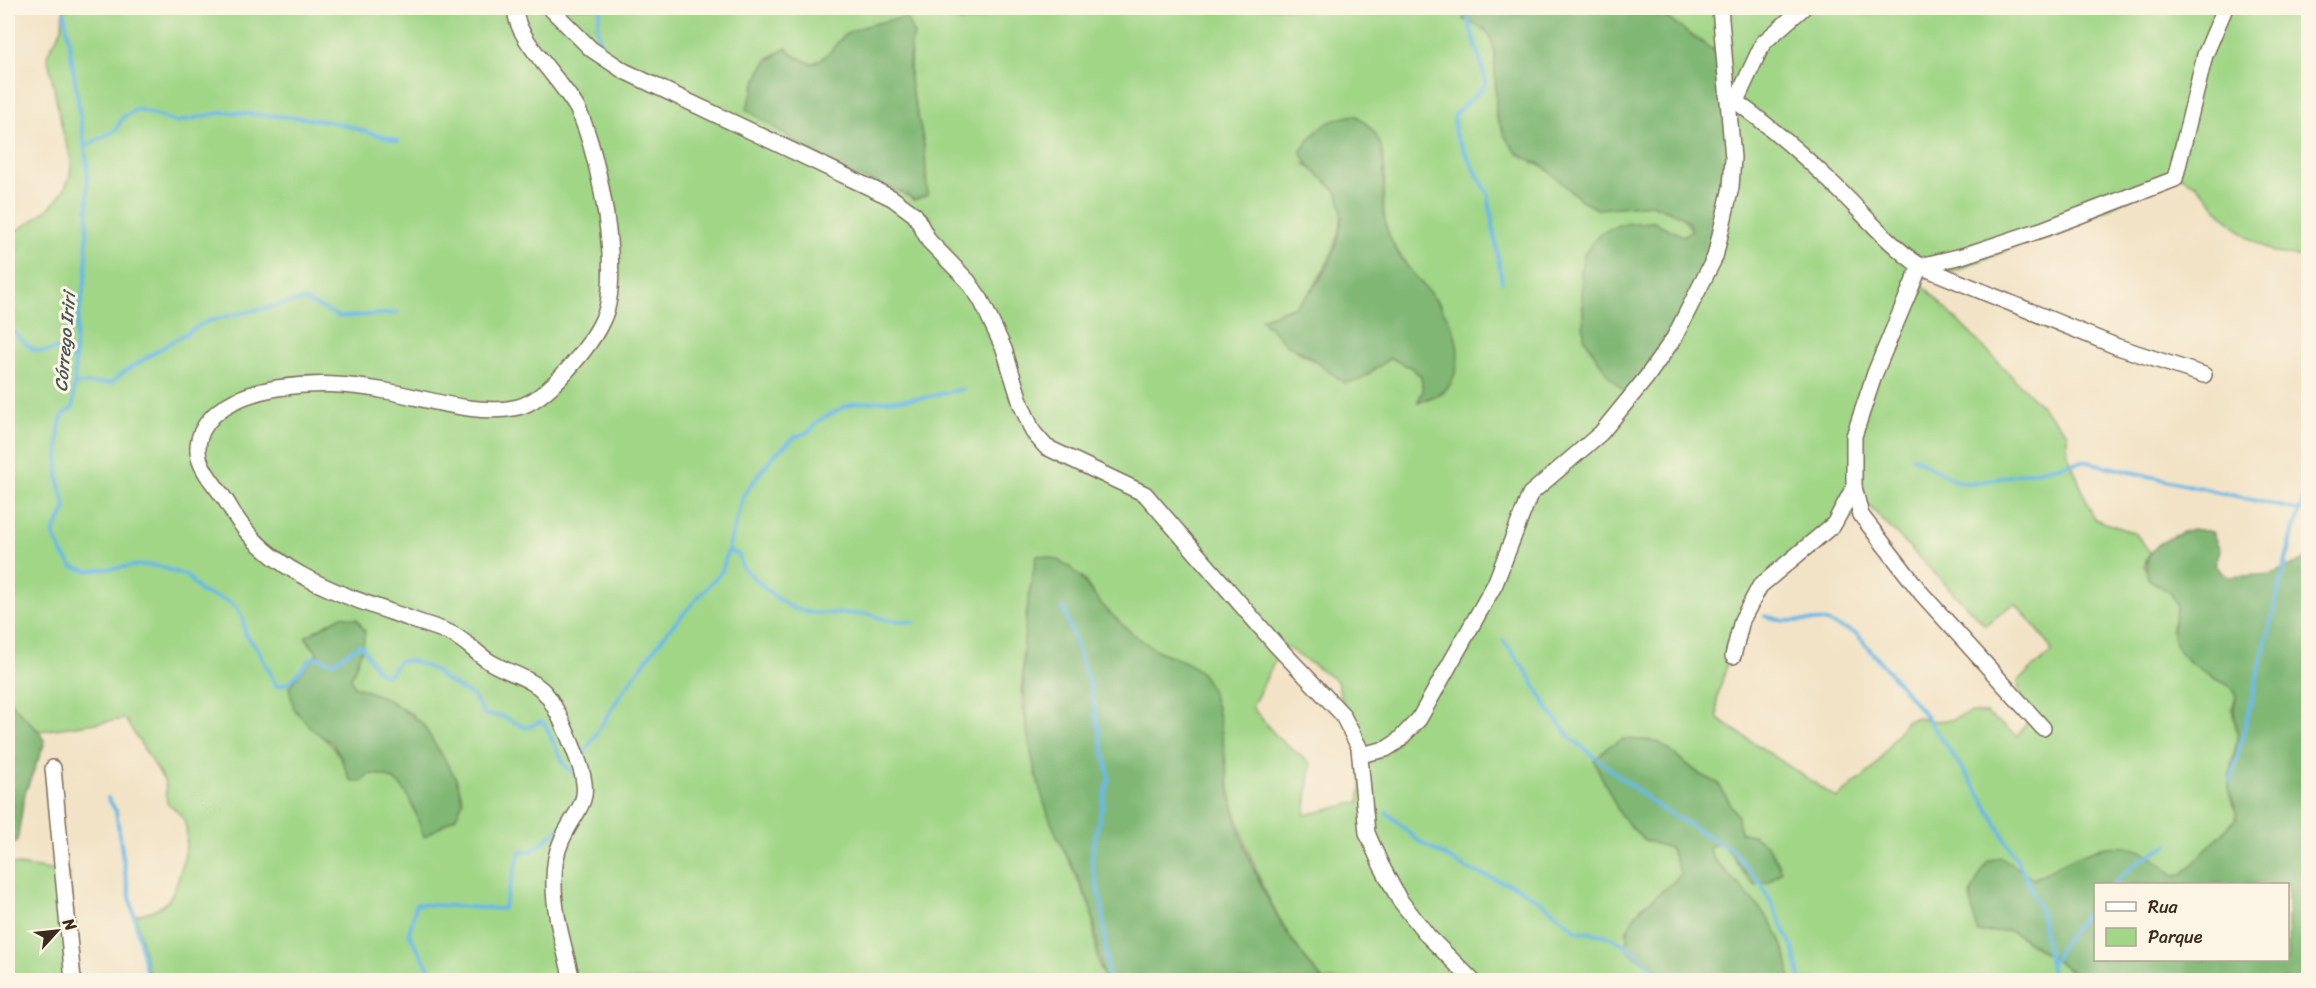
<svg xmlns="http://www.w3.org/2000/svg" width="2316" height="988" font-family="Sriracha,sans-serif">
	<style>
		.green { fill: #a1d687; stroke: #6e8052; stroke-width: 1.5; fill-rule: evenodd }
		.forest { fill: #80b774; stroke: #5e7049; stroke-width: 1.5; fill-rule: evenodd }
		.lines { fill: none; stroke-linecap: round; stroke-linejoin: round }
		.stream { stroke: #6ab9e4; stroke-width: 4 }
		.minor-casing { stroke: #7b6b59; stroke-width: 18 }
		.minor { stroke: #fff; stroke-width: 15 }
		.labels { text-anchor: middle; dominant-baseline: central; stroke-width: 6; stroke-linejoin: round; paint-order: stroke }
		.water-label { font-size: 18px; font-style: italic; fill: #495559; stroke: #fcf5e5 }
	</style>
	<rect width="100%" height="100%" fill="#fcf5e5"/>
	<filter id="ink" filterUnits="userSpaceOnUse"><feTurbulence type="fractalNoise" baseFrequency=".0167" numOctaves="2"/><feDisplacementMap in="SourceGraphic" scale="12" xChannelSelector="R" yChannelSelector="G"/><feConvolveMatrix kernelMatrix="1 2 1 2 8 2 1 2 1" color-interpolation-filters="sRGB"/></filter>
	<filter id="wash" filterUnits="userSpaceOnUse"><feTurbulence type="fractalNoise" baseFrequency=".008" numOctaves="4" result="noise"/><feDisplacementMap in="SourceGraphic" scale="24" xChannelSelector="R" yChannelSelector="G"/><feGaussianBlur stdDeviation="1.35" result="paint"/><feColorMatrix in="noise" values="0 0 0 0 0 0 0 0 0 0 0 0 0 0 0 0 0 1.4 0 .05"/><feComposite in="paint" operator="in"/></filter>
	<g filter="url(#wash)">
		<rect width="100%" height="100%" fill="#f2e3c6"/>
		<g class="green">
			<path d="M63,8H923C945,18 977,32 993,8H1474L1464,19L1486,30L1491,39L1495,53L1496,116L1533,163L1543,166L1580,199L1597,209L1650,204L1680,215L1692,230L1683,236L1654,222L1621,224L1581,270C1586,304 1583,343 1607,371L1705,277L1717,53L1667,18L1657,8H2308V258L2275,253L2247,237L2225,217L2196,184L2177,175L2095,215L1953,272L1917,279L2067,433V452L2094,519L2135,533L2150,552L2144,566L2171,593L2178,606L2171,630L2213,678L2230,684L2237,695L2232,708L2238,737L2231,765L2232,804L2237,812L2236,819L2183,875L2175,876L2142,851L2101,847L2034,879L1989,861L1970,895L1978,932L2011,931L2085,980H1790C1787,934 1764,912 1734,880C1721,866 1717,866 1708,847L1717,843L1728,849L1744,875L1754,835L1739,833L1738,817L1718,783L1701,775L1657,741L1624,739L1594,761L1621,816L1644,840L1670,848L1681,874L1668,889L1641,907L1626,932L1654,971L1670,980H1323C1246,894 1227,781 1200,672C1185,663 1169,657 1154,649C1125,631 1098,605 1082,576L1023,649L1022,702L1031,752L1049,817L1091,909L1098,963L1105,980H150L136,915C147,912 163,909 169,899C179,883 191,842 185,823C182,814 174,809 167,803L165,782L125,719L40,731L21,717L8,699V235C38,220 78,193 70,154C68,146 64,139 63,132C57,106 53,80 47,55L62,28ZM914,34L911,44L910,83L924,146V174L928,194L914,200L753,87L767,59L786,48L794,56L812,64L825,58L844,35ZM1305,164L1385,169L1383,216L1389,238L1409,269L1441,306L1444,393L1418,401L1423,391L1421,376L1410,367L1390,358L1374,370L1326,368L1287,345L1278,311C1285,309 1294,308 1300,303C1320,285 1355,218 1337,192C1330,182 1315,173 1305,164ZM1865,502L1985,625L2015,603L2047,641L2052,652L2018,681L2020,702L2030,719L2017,736L1986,713L1971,712L1950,720L1933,721L1918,717L1906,721L1874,768L1837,798L1718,719L1717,698L1743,610L1774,576L1853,516ZM342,616L363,646L351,678L354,686L385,698L414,715L425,837C413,808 407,772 369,774L361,782L350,780C340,754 335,746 312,729L304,666L318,653L309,643L314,631ZM1283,645L1337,681L1347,719L1365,759L1359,802L1305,815L1311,764L1276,736L1252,707Z"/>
			<polygon points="8,857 12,864 69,873 76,980 8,980"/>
		</g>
		<g class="forest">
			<path d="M923,8H993C977,32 945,18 923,8Z"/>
			<polygon points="1474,8 1657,8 1667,18 1717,53 1734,150 1705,277 1640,389 1625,392 1608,375 1584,338 1581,270 1584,254 1599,234 1621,224 1654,222 1683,236 1692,230 1689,223 1680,215 1650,204 1597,209 1580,199 1543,166 1518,154 1506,138 1496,116 1495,53 1491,39 1486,30 1463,19"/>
			<path d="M906,17L914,35C900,76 919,108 924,146C927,162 925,177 928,194L915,200L899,191L837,169L746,109C761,78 752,69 786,48L794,56L812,64C828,57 832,49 843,37C853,26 891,20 906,17Z"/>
			<path d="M1355,115C1404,146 1372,191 1389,235C1406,282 1466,309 1457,365C1452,392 1442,394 1418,402L1423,391L1421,376L1410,367L1390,358L1360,380L1344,383L1306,354L1287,345L1261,319C1272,314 1291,311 1299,303C1325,281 1351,229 1338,195C1333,182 1309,175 1301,151C1318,127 1325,120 1355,115Z"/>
			<path d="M2192,529L2212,532L2220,550L2215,565L2228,577L2272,574L2308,558V980H2085L2012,931L1978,932C1966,893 1969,896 1988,861L2001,857L2034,879C2066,862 2103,836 2141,851C2153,855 2165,868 2175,876L2182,875L2236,819C2238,808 2230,798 2229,787C2228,770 2238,753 2237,736C2237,718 2230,713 2237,695C2229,683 2222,683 2211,676C2176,654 2167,647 2177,606L2171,593L2148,579C2139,547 2168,538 2192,529ZM2096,884H2288V960H2096Z"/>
			<path d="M1037,555C1082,561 1081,586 1109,612C1123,625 1138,640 1155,649C1169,657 1189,660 1200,672C1224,696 1224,770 1232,803C1245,863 1282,935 1323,980H1105C1096,957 1098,933 1091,909C1081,877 1060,848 1049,817C1018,732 1016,642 1037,555Z"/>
			<path d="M342,616L357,619L365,632L363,646L351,678L354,686L385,698L422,723L456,778L463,801L456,817L424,837C413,808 407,772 369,774L361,782L350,780L340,755L333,744L312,729L294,709L289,687L318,653L305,637Z"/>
			<path d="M8,699C19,714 37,725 45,742L25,793L17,841L8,848Z"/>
			<path d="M1624,739L1657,741L1701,775L1718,783L1738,817L1740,832C1764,837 1772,849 1781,871L1769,882L1755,885C1740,871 1736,852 1717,843L1708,848C1717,867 1721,866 1734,880C1764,912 1787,934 1790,980H1670L1627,950C1623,907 1658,901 1681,874L1670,848L1644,840L1621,816L1594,761L1609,746Z"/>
		</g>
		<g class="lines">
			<g class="stream">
				<path d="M64,8L87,161L88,202L86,275L76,332L73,407L63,415L59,426L58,477L66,509L53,533L62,553L73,567L89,571L142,565L158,566L187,576L201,592L228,601L238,609L243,619L245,634L259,651L276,685C293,688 302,664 314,657L334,662L358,646H362L376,669L384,675L391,673L399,661H413L436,671L442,678L473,696L485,715L501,716L527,728L539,722L544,723L565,766L578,775"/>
				<polyline points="601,8 597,27 601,47"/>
				<polyline points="1465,8 1486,81 1483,88 1454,115 1455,134 1488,194 1502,282"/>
				<polyline points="84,147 116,130 123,117 138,109 176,122 225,112 302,118 337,123 398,141"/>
				<path d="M8,326C25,342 31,357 56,349L76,360"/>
				<polyline points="75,384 111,383 124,372 170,343 206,322 219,318 304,300 340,317 398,313"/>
				<polyline points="1913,457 1953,480 1972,484 2083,461 2301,511"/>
				<polyline points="728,551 738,554 743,568 775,597 793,608 810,613 869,614 887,620 914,622"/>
				<polyline points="1063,607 1089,682 1109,777 1093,845 1092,865 1102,905 1108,980"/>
				<polyline points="1765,616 1784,621 1824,621 1857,634 1925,715 1981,796 2023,871 2040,910 2053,980"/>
				<polyline points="1503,640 1527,672 1550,712 1571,738 1657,806 1733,851 1762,885 1774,908 1793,948 1801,980"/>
				<polyline points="581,758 623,691 667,632 722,571 744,494 773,456 794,438 810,431 818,421 844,407 856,403 923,398 963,389"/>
				<polyline points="2231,782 2294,529 2308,487"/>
				<polyline points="108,798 116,811 126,878 148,980"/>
				<polyline points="1386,812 1417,840 1469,870 1517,887 1544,904 1577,931 1604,935 1622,943 1643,959 1662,980"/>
				<polyline points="566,818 577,798"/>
				<polyline points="2112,884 2142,859 2168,845"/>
				<polyline points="2051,964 2065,940 2096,902"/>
				<polyline points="436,980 409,934 416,904 503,909 520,852 534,850 561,827"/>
			</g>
		</g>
	</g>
	<g filter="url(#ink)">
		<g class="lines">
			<defs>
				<g id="minor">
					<path d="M516,8C511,35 566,84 579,112C599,154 623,278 603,319C591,346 546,401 518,407C478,417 426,398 386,391C348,384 315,382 277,388C254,392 231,399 214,415C202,427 195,441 199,458C204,475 219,489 228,504C264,572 340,594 408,618C422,624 438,627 452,634C466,641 477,654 490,662C506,672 532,678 545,693C556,705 573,746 579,763C594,805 575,808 561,842C556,853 554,868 554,880C553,913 565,949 572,980"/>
					<polyline points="550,8 591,49 624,71 892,198 915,215 929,241 968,281 981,300 1004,349 1021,404 1033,432 1046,447 1145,494 1276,645 1342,714 1359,747 1367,833 1381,865 1399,899 1428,936 1472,980"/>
					<path d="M1727,95C1765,122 1800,152 1833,184C1862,212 1887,243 1920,266L2118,347L2204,375"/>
					<polyline points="1736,101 1763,43 1803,8"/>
					<polyline points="1733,656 1742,620 1760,586 1834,524 1854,487"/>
					<polyline points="2043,728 1922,594 1861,515 1854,487 1854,436 1875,373 1920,266 1962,256 2044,229 2175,179 2205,55 2225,8"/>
					<polyline points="1360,755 1386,749 1397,742 1419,719 1495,584 1530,494 1601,433 1646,378 1674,338 1715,257 1731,187 1733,158 1720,8"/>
					<polyline points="53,768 73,980"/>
				</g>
			</defs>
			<use href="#minor" class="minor-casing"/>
			<use href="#minor" class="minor"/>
		</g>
	</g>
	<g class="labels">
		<g class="water-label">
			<text transform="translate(65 342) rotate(-85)">Córrego Iriri</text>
		</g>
	</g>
	<rect width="2316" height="988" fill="none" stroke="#fcf5e5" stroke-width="30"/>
	<rect x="2094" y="883" width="195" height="78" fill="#fcf5e5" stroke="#afa495" stroke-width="1.5"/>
	<rect x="2106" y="902" width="30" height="9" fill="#ffffff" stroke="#afa495" stroke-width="1.5"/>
	<text x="2148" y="913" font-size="18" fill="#3b2a1e">Rua</text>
	<rect x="2106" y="928" width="30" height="18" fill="#a1d687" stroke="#afa495" stroke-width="1.5"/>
	<text x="2148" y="943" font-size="18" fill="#3b2a1e">Parque</text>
	<g transform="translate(57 931) rotate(63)" stroke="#fcf5e5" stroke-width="4.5" paint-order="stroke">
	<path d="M0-4.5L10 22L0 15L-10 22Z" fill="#3b2a1e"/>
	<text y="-9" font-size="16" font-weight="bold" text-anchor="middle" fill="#3b2a1e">N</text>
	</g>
</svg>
